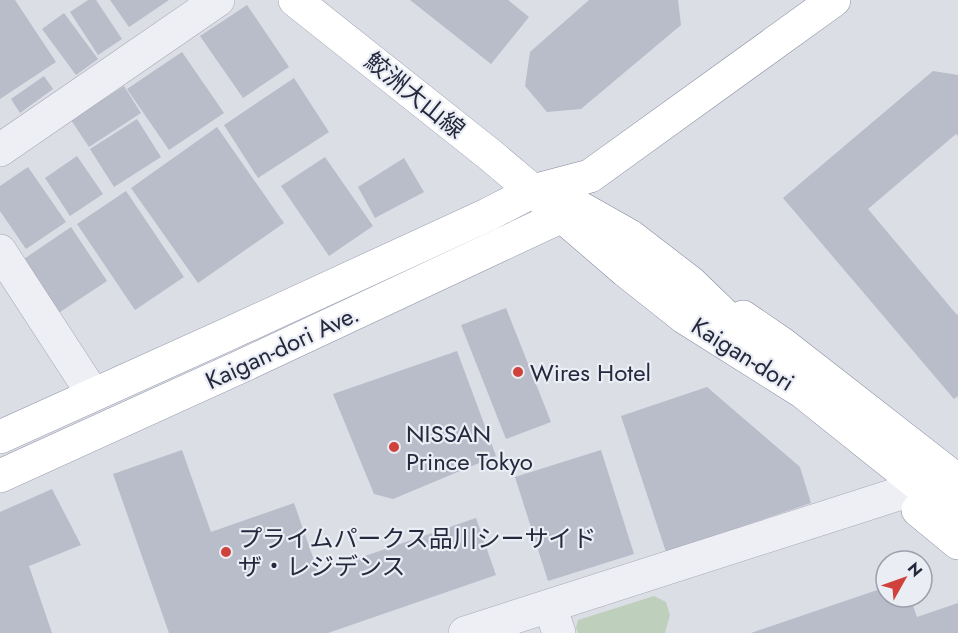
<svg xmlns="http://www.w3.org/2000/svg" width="958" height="633" font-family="Jost,'Noto Sans JP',sans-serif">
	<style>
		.green { fill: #bed0bc }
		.building { fill: #b9bcc9 }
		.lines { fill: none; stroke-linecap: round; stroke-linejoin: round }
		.minor-casing { stroke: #a5a8b3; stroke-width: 34 }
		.major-casing { stroke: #9ba0b2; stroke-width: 34 }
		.highway-casing { stroke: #83889d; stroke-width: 34 }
		.minor { stroke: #eeeff5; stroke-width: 33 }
		.major { stroke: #fff; stroke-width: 33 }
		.highway { stroke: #fff; stroke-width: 33 }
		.poi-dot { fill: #d1413b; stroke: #ebedf4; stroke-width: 2 }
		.labels { text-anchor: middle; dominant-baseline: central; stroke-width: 4.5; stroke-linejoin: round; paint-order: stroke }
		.street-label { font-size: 24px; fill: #25293d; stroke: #ebedf4 }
		.poi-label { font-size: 24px; fill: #25293d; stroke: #ebedf4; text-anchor: start }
	</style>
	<rect width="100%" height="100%" fill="#dcdee6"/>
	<polygon class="green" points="654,596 666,602 670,615 665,633 578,633 576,628 578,620"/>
	<g class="building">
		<polygon points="0,0 15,0 56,62 0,99"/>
		<polygon points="88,0 96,0 122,39 98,55 70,12"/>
		<polygon points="110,0 169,0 129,27"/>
		<polygon points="410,0 508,0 529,17 491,64"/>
		<polygon points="589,0 678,0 681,25 581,109 547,112 525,86 530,52"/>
		<polygon points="247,5 289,67 243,98 200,36"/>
		<polygon points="64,13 98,59 76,75 42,29"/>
		<polygon points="182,52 224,113 169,150 127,89"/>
		<polygon points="933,71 958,75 958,136 956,134 868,209 957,315 958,314 958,396 954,399 783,198"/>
		<polygon points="44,76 53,89 20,113 11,99"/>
		<polygon points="294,78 329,132 258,178 224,125"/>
		<polygon points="124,86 141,113 89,147 71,120"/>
		<polygon points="137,119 161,157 114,187 90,149"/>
		<polygon points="217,127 284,223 198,283 131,188"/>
		<polygon points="77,156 103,194 70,216 45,178"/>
		<polygon points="325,157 373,226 329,256 281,186"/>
		<polygon points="404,158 424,192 375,218 358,187"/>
		<polygon points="28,167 66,222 26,249 0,211 0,186"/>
		<polygon points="126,191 184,277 135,310 77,224"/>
		<polygon points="71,227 107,281 57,314 21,261"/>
		<polygon points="506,308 551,422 506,439 461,325"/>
		<polygon points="457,351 496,456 393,499 374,494 333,394"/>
		<polygon points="707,387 800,467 811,503 666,552 621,416"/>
		<polygon points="182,450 211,532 294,503 318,572 476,518 496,575 328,633 169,633 113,474"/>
		<polygon points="601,450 634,554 548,581 515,477"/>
		<polygon points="52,489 81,545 29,566 52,633 0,633 0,512"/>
		<polygon points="886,587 886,597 910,597 917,617 958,603 958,633 751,633"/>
	</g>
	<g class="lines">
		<defs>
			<g id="minor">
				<polyline points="0,150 218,0"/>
				<polyline points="0,251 93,394"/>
				<polyline points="550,606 559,633"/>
				<polyline points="465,633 898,494"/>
			</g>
			<g id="major">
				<polyline points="0,437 226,335 487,215 533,191 489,154 295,0"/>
				<polyline points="0,476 242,366 562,216"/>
			</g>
			<g id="highway">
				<polyline points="533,191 626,271 684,317 803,392 958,516"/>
				<polyline points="533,191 590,176 834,0"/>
				<polyline points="564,202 577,206 630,236 691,283 756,346"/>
				<polyline points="743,317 781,343 958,481"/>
				<polyline points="918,510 958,543"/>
			</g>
		</defs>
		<use href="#minor" class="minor-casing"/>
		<use href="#major" class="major-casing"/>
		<use href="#highway" class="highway-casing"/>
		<use href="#minor" class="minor"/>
		<use href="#major" class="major"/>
		<use href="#highway" class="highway"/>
	</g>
	<g class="poi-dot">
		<circle cx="518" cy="372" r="6"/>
		<circle cx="394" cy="447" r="6"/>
		<circle cx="226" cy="552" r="6"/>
	</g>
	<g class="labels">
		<g class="street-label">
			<text transform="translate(415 95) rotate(39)">鮫洲大山線</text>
			<text transform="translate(282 347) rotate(-25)">Kaigan-dori Ave.</text>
			<text transform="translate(743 354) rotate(32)">Kaigan-dori</text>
		</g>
		<g class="poi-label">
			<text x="530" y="372">Wires Hotel</text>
			<text x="406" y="433">NISSAN<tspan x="406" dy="28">Prince Tokyo</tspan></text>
			<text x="238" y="538">プライムパークス品川シーサイド<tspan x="238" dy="28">ザ・レジデンス</tspan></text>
		</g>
	</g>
	<g transform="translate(904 579) rotate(50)"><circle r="28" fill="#ebedf4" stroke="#9c9fab" stroke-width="1.5"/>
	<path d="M0-4.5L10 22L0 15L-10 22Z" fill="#d1413b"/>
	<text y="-9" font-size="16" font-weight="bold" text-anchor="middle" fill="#25293d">N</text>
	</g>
</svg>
